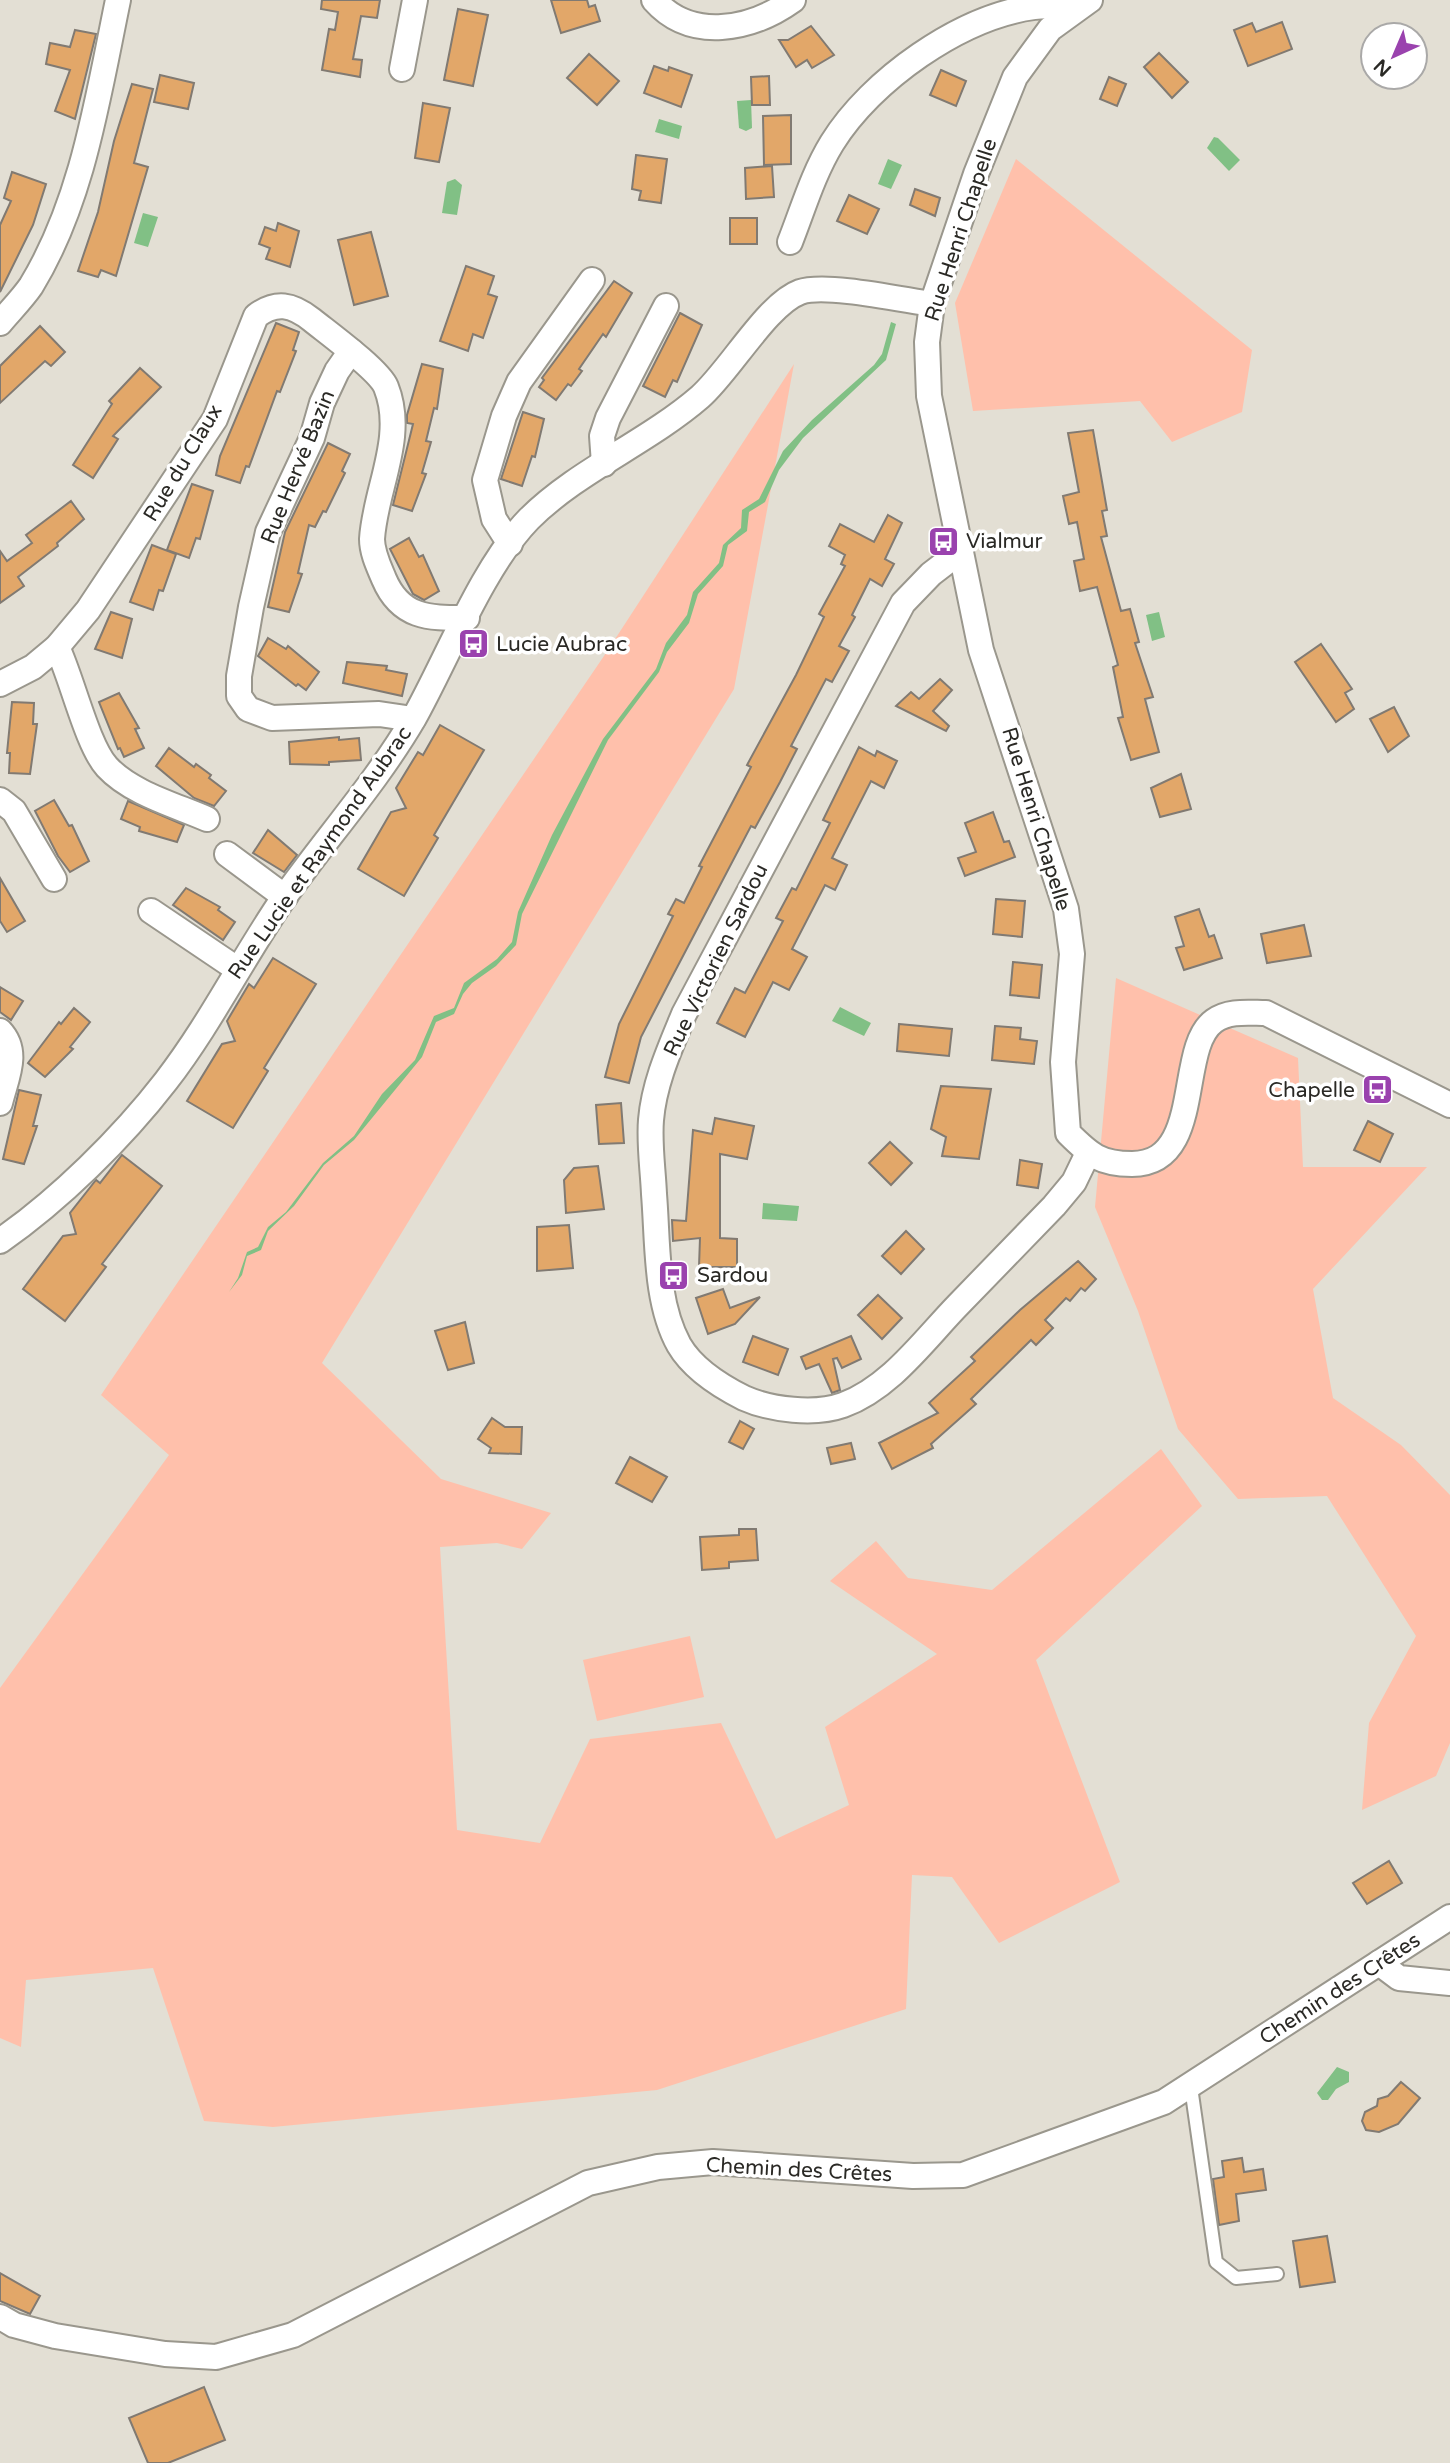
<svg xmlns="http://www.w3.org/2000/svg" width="1450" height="2463" font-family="'Varela Round',sans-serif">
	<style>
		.green { fill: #ffc0ab }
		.water { fill: #81c085 }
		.building { fill: #e2a769; stroke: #817a72; stroke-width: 2 }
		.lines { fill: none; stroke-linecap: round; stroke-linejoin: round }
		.lane-casing { stroke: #9a978d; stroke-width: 16 }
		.street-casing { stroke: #9a978d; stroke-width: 28 }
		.lane { stroke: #fff; stroke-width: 12 }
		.street { stroke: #fff; stroke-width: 24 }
		.labels { text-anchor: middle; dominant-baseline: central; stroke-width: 7; stroke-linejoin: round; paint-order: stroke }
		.street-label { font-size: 21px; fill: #2a2925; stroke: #fff }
		.poi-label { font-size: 21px; fill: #2a2925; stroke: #fff; text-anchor: start }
	</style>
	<rect width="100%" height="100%" fill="#e3dfd4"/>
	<g class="green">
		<polygon points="1016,159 1252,350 1242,412 1172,442 1140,401 973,411 955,303"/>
		<polygon points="794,364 734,689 322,1363 441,1479 551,1513 522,1549 497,1543 440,1547 457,1830 540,1843 590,1739 721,1723 776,1839 849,1805 825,1727 937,1654 830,1581 876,1541 908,1578 992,1590 1161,1449 1202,1506 1036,1660 1120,1882 999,1943 952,1877 912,1875 906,2009 657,2090 273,2127 204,2121 153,1968 26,1980 21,2047 0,2038 0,1688 169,1455 101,1395 606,653"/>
		<polygon points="1116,978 1298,1058 1303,1167 1427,1167 1313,1289 1333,1398 1401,1445 1450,1495 1450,1743 1436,1776 1362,1810 1369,1723 1416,1636 1327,1496 1238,1499 1178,1429 1138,1311 1095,1207"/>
		<polygon points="690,1636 704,1697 597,1721 583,1660"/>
	</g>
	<g class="water">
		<polygon points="751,100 752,128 746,131 739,128 737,101"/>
		<polygon points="659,119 682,126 679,139 655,132"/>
		<polygon points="1214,137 1218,138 1240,160 1229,171 1207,148"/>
		<polygon points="888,159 902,165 891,189 878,184"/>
		<polygon points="455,179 462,185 457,215 442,213 447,182"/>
		<polygon points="143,213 158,217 148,247 134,243"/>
		<polygon points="891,322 896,324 886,360 803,438 779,470 765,502 749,512 747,531 728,545 723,566 698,594 689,623 667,652 659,672 608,740 522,914 516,945 496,966 472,983 463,994 454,1014 436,1022 422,1057 354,1140 324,1165 294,1206 268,1231 261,1250 247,1256 242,1275 229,1292 238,1278 247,1252 258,1247 268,1227 286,1212 323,1163 354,1136 382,1094 415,1060 434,1016 454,1008 464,983 497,959 512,942 518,912 552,835 603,739 656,669 666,643 687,615 693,592 719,563 723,545 741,528 742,510 759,499 783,451 812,420 874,365 882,354"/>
		<polygon points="1159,612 1165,637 1152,641 1146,615"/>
		<polygon points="840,1007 871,1023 864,1036 832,1021"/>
		<polygon points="763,1203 799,1206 797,1221 762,1219"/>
		<polygon points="1337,2067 1349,2072 1349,2082 1336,2089 1328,2100 1322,2100 1317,2093"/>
	</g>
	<g class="building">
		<polygon points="322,0 380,0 377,18 361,16 353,59 362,60 360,77 322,70 329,29 335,30 338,12 321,9"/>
		<polygon points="551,0 587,0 589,7 595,5 600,21 561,33"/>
		<polygon points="458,9 488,15 473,86 444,80"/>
		<polygon points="1282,22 1292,49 1248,66 1234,30 1252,23 1256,32"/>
		<polygon points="811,26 834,55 812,68 807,60 796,67 779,40 788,40"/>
		<polygon points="75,30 96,34 75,119 55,111 70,70 46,64 50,43 70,47"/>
		<polygon points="1159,53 1188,82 1172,98 1144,67"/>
		<polygon points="589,54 619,81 597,105 567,78"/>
		<polygon points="654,66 668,71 669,67 692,75 681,107 644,93"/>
		<polygon points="941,70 966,81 956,106 930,95"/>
		<polygon points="160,75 194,83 188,109 154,102"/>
		<polygon points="769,76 770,105 752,105 751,77"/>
		<polygon points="1109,77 1126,84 1117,106 1100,99"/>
		<polygon points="132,84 153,89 134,163 148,167 116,276 101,270 98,277 78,271 98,212 114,141"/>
		<polygon points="423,103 450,108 439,162 415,158"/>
		<polygon points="791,115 791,164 764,165 763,116"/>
		<polygon points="636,155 667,159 661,203 639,200 641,191 632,189"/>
		<polygon points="772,166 774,197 746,199 745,168"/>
		<polygon points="12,172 46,184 33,225 0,292 0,225 11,201 4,198"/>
		<polygon points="915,189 940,198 935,216 910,205"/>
		<polygon points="849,195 879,209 867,234 837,221"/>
		<rect x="730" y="218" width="27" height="26"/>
		<polygon points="278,223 299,231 290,267 266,259 270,248 259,244 265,227 276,231"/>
		<polygon points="371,232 388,296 354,305 338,240"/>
		<polygon points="466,266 494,276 488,294 497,297 483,338 473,334 468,351 440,341"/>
		<polygon points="614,281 632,293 606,337 603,334 579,369 582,371 571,386 568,384 556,400 539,387 544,380 542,378"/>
		<polygon points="680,313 702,325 677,382 673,380 665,397 643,386"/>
		<polygon points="276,323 299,332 293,350 296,351 280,392 277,391 249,467 246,466 240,483 216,475 220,456"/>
		<polygon points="40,326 65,352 51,366 45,361 0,403 0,366"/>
		<polygon points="422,364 443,369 437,409 434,408 426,441 431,442 422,473 426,474 412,511 393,505 413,424 407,423 407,415"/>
		<polygon points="140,368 161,387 113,436 118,439 93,478 73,465 112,404 109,401"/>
		<polygon points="523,412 544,419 535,457 532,456 522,486 501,479"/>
		<polygon points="1093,430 1107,510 1102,511 1107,536 1101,537 1121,611 1130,609 1139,642 1135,643 1153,697 1145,699 1159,752 1131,760 1118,718 1123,717 1113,667 1118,665 1097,587 1080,591 1074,561 1084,559 1077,522 1069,524 1063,496 1079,492 1068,433"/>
		<polygon points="328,443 350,454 342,471 345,473 326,512 323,511 315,527 309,525 298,573 302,574 289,612 268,607 285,532"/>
		<polygon points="192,484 213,491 200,539 196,538 189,558 167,550"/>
		<polygon points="71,501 84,519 57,543 58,546 18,577 24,586 0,603 0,551 7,561 32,543 26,535"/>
		<polygon points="888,515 902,523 885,559 894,564 882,586 870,579 852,615 855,617 839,646 849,651 832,682 826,679 791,746 797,749 780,782 755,828 751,826 672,977 641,1037 629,1083 605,1077 619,1024 673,916 668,914 676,899 684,903 702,867 699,866 751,767 747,765 796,675 824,617 819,614 845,566 841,564 845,555 829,546 840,524 874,542"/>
		<polygon points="409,538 419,557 423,555 439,591 424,600 413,594 390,549"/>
		<polygon points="152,545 176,554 163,591 159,590 153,610 130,602"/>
		<polygon points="111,612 132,619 122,658 95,649"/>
		<polygon points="268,638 286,649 288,646 319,672 306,690 298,684 296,686 258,656"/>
		<polygon points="1321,644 1352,689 1345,693 1354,709 1336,722 1295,662"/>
		<polygon points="347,662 387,666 386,670 407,674 402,696 343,683"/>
		<polygon points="940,679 952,690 933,711 949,726 946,731 896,706 911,692 919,699"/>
		<polygon points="119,693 139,728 135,729 144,748 124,757 120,748 118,749 99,702"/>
		<polygon points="12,702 34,703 33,724 37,724 30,774 9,773 10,753 7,753"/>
		<polygon points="1394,707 1409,736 1388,752 1370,719"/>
		<polygon points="440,725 484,750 434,835 438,838 404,896 358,869 391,812 406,808 396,788 418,752 423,755"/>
		<polygon points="339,737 339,740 359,738 361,760 329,762 329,765 290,764 289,742"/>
		<polygon points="859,747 875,756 877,751 897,761 884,788 871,781 832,858 847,865 835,890 825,885 792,949 807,957 789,990 773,982 745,1037 717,1023 735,988 745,993 783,921 776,918 792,888 796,890 830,823 823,820"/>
		<polygon points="169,748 194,767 196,764 211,775 209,778 226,791 214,806 194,798 156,766"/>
		<polygon points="1181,774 1191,809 1160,817 1151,788"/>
		<polygon points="54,800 69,826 72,825 89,861 70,872 58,856 35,811"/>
		<polygon points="128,801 184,825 177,842 139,831 140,827 121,819"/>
		<polygon points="993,812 1004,842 1009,841 1015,857 965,876 958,858 976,852 965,823"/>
		<polygon points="268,830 297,855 284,872 253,853"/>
		<polygon points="0,878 25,921 7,932 0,921"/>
		<polygon points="186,888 220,907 218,910 235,922 223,940 173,905"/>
		<polygon points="996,899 1025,901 1022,937 993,934"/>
		<polygon points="1199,909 1209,937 1214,935 1222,958 1184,970 1176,948 1184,946 1175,917"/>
		<polygon points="1304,925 1311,956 1267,963 1261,934"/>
		<polygon points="273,958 316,984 264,1068 268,1071 233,1128 187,1101 222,1044 235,1041 227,1021 249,984 254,988"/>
		<polygon points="1013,962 1042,965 1039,998 1010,995"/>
		<polygon points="0,987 23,1001 11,1020 0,1012"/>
		<polygon points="74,1008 90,1022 70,1047 73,1049 45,1077 28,1063 59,1022 61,1024"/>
		<polygon points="899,1024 952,1029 949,1056 897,1051"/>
		<polygon points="995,1026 1021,1028 1020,1039 1037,1041 1034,1064 992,1060"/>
		<polygon points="941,1086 991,1089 979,1159 942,1156 946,1137 931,1129"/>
		<polygon points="19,1090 41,1095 33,1126 37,1126 24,1164 3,1159"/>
		<polygon points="621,1103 624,1143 599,1144 596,1105"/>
		<polygon points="715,1118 754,1126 747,1159 720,1154 720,1238 737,1239 737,1267 699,1267 700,1238 673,1241 672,1220 686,1221 693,1130 712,1134"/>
		<polygon points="1368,1121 1393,1134 1380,1162 1354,1150"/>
		<polygon points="890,1142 912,1163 891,1185 869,1163"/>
		<polygon points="122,1155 162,1186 102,1264 106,1267 65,1321 23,1289 63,1236 76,1234 70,1213 92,1185 96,1180 100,1183"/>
		<polygon points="1020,1160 1042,1164 1038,1188 1017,1185"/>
		<polygon points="598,1166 604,1209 566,1213 564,1180 574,1168"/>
		<polygon points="569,1225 573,1268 537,1271 537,1227"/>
		<polygon points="906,1231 924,1249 901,1274 882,1256"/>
		<polygon points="1078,1261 1096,1279 1085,1291 1081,1288 1070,1301 1066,1298 1045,1320 1053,1328 1036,1345 1031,1340 971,1399 976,1404 931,1444 933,1448 892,1469 879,1443 938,1413 929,1403 975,1361 971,1357 1020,1310"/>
		<polygon points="723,1289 730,1308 760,1297 735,1324 708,1334 696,1298"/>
		<polygon points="878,1295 902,1318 882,1339 858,1315"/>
		<polygon points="465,1322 474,1363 448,1370 435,1331"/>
		<polygon points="753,1336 788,1349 778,1375 743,1362"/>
		<polygon points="851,1336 861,1359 842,1368 837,1358 833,1359 840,1390 832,1393 819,1364 806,1369 801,1357"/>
		<polygon points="492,1418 505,1427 522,1427 521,1454 489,1453 491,1448 478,1439"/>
		<polygon points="740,1421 754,1429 743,1449 729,1442"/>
		<polygon points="851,1443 855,1459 831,1464 827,1448"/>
		<polygon points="630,1457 667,1477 652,1502 616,1483"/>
		<polygon points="739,1529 756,1529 758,1560 729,1562 729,1568 702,1570 700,1537 739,1535"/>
		<polygon points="1389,1861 1402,1883 1367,1904 1353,1883"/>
		<polygon points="1401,2082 1420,2098 1398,2124 1379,2132 1366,2130 1362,2121 1365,2112 1377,2106 1378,2099 1388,2096"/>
		<polygon points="1242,2158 1244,2172 1263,2169 1266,2190 1236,2194 1239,2221 1219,2225 1213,2179 1224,2177 1222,2161"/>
		<polygon points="1327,2236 1335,2282 1300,2287 1293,2241"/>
		<polygon points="0,2273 40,2296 30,2314 0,2301"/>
		<polygon points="204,2387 225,2440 168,2463 148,2463 129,2418"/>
	</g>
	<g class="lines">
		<defs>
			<polyline id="lane" points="1191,2087 1216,2262 1236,2278 1277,2274"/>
			<g id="street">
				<path d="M654,0C691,42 751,30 793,0"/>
				<path d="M1090,0L1050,29L1015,77L976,174L932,304L927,342L929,396L981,650L1066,909L1072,954L1063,1062L1068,1133C1090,1155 1100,1164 1132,1164C1205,1164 1176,1048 1214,1021C1229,1010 1249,1013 1266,1013L1450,1105"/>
				<polyline points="402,69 415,0"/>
				<path d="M790,242C803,209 813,174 832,143C871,80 960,17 1034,7C1048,5 1063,7 1077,7"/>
				<path d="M0,323C10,311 22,299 31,286C83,201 98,96 118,0"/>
				<polyline points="351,351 337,371 322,403 312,438 268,532 251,607 239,676 239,696 248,709 272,718 379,714 413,719"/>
				<polyline points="604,464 602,436 608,418 666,306"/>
				<polyline points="510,544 494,519 485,480 504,416 519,382 592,280"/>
				<path d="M961,551L931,574L903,603L684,1014C670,1048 654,1083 651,1120C649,1144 653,1170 654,1194C658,1242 655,1302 679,1345C693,1369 720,1386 744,1398C771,1410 815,1415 843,1405C890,1388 924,1340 958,1305C990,1272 1022,1239 1054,1206L1074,1182L1088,1153"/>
				<path d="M57,647C72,678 87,745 107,767C131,793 175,805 207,819"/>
				<path d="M0,684L33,667L57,647L88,610L215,419L256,316C276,301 292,304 312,320C328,333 379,370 386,387C406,437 375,489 372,539C372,553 379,567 384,579C401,619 430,618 467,618"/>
				<polyline points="0,800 14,811 54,879"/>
				<polyline points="227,854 285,897"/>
				<polyline points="151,911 237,969"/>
				<path d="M0,1031C20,1052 6,1078 0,1103"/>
				<path d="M0,1241C59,1200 122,1138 166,1081C210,1024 242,959 283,899C326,838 376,783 414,718C447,659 483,566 529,519C577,471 648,442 700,397C729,372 767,304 800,292C826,283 903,300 932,304"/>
				<polyline points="1379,1963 1399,1978 1450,1983"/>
				<polyline points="0,2317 14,2325 55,2336 165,2354 216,2357 293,2335 588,2183 658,2167 713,2162 913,2176 963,2175 1164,2102 1450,1917"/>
			</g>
		</defs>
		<use href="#lane" class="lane-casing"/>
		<use href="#street" class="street-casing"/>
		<use href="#lane" class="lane"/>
		<use href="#street" class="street"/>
	</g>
	<defs>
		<symbol id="bus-square" viewBox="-11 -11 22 22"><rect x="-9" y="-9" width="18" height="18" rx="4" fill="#9a42ae" stroke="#fff"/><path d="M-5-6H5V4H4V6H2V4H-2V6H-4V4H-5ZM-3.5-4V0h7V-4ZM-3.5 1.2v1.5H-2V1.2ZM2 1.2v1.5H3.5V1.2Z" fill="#fff"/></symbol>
	</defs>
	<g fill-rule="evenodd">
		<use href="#bus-square" x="926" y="524" width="35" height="35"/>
		<use href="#bus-square" x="456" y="626" width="35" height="35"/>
		<use href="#bus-square" x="1360" y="1072" width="35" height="35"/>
		<use href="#bus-square" x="656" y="1258" width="35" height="35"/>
	</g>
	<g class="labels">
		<g class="street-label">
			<text transform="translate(961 230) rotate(-72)">Rue Henri Chapelle</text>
			<text transform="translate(183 463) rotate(-59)">Rue du Claux</text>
			<text transform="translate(298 467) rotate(-68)">Rue Hervé Bazin</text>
			<text transform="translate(1036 819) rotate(73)">Rue Henri Chapelle</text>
			<text transform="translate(320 853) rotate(-55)">Rue Lucie et Raymond Aubrac</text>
			<text transform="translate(716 960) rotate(-64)">Rue Victorien Sardou</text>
			<text transform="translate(1340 1989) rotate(-33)">Chemin des Crêtes</text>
			<text transform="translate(799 2170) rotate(3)">Chemin des Crêtes</text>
		</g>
		<g class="poi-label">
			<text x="966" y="541">Vialmur</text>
			<text x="496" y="644">Lucie Aubrac</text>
			<text x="1355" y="1090" text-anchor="end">Chapelle</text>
			<text x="697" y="1275">Sardou</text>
		</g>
	</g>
	<g transform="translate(1394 56) rotate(224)"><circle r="33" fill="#ffffff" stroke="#aaa9a8" stroke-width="2"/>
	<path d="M0-5L12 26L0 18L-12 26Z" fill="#9a42ae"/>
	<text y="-10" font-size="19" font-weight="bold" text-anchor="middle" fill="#2a2925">N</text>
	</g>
</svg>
